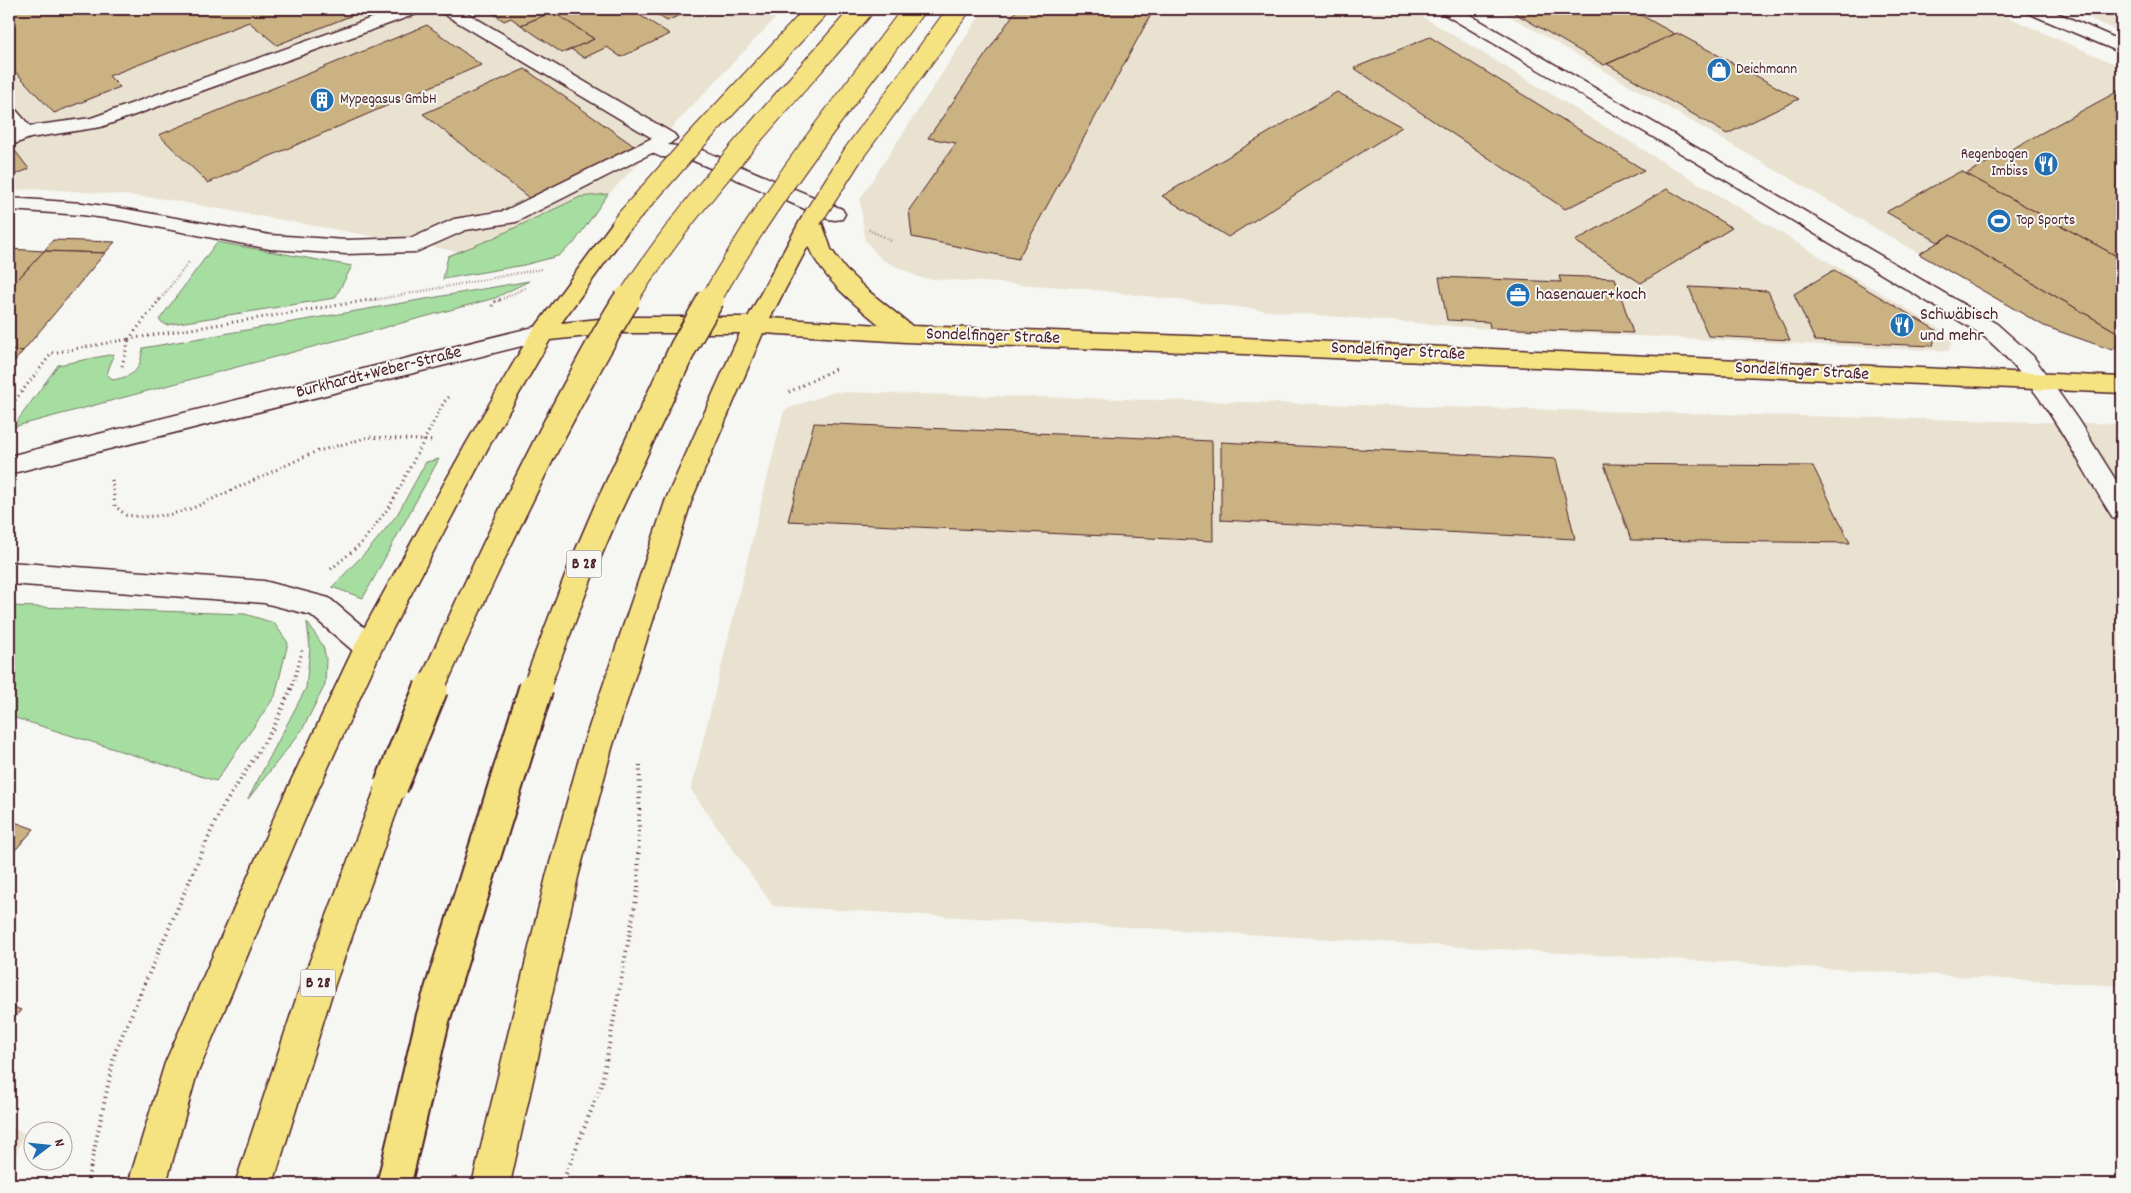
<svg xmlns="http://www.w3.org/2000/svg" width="2131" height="1193" font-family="Dekko,sans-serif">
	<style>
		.built { fill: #e9e2d0 }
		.green { fill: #a6dea2; stroke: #787e66 }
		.building { fill: #cab282; stroke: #4a1f2b }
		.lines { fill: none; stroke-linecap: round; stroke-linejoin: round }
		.minor-casing { stroke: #4a1f2b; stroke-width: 3 }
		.major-casing { stroke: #4a1f2b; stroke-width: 3 }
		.path-far2 { stroke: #4a1f2b; stroke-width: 2.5; stroke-dasharray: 0.5 2.5; stroke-linecap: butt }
		.path-far1 { stroke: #4a1f2b; stroke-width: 3; stroke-dasharray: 1 4; stroke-linecap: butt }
		.path { stroke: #4a1f2b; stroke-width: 4; stroke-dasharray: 1 4.5; stroke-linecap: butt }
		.minor { fill: #f6f6f2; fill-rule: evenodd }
		.major { fill: #f5e381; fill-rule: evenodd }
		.major-bridge-far2-casing { stroke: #4a1f2b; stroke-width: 22; stroke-linecap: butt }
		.major-bridge-far1-casing { stroke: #4a1f2b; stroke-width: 29; stroke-linecap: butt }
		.major-bridge-casing { stroke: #4a1f2b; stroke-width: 37; stroke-linecap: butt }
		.major-bridge-far2 { stroke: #f5e381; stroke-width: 20 }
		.major-bridge-far1 { stroke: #f5e381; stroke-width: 26 }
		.major-bridge { stroke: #f5e381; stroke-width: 33 }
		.labels { text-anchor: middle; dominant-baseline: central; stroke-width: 4; stroke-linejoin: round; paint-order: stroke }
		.far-poi-label { font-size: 15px; fill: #4a1f2b; stroke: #f6f6f2; text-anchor: start }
		.shield { fill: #f6f6f2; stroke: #7e6067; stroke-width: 1 }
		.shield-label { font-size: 16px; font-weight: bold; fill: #4a1f2b }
		.poi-label { font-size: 18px; fill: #4a1f2b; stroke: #f6f6f2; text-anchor: start }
		.street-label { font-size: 18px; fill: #4a1f2b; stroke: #f6f6f2 }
	</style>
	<rect width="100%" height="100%" fill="#f6f6f2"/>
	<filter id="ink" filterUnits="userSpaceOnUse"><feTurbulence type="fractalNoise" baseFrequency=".02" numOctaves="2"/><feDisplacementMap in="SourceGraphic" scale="10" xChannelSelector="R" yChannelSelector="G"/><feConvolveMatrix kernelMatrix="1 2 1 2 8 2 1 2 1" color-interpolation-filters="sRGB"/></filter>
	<g filter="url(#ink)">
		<g class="built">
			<polygon points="9,9 784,9 590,214 505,260 158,198 47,189 9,190"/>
			<polygon points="984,9 1410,9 1940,329 1953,342 1948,351 1490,329 1279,312 1078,288 920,278 881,259 865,240 860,199"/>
			<polygon points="1498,9 1989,9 2122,67 2122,353 2044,326"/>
			<polygon points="2069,9 2122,9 2122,33"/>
			<polygon points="834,392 2122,424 2122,986 773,906 691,790 784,410"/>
			<polygon points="9,1127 24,1133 9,1172"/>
		</g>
		<g class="green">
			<polygon points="608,194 574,243 558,256 524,265 443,279 448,256 489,240 580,197"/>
			<polygon points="217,242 352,266 335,298 166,325 159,320"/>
			<path d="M529,281L495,298L13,427L58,365L114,354L107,374L113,380C136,375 139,372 143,348Z"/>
			<polygon points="439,459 363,598 332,587 370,548 397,515 426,462"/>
			<polygon points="9,606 245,614 274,623 288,643 275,696 216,781 9,716"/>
			<polygon points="307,622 323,646 326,658 325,685 302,730 248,799 306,688 310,648"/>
		</g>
		<g class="building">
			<polygon points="9,9 368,9 277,45 249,22 109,76 120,87 54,113 9,65"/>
			<polygon points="486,9 630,9 670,34 621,57 607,47 584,58 571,49 594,39 553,12 521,25 511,18 504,21"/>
			<polygon points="648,9 693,9 667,21"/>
			<polygon points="1017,9 1154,9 1018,259 912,237 909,210 956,143 928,138"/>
			<polygon points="1508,9 1630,9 1675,34 1604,65"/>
			<polygon points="553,12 594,39 562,53 521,25"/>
			<polygon points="427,25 481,65 208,183 159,135"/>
			<polygon points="1677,33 1799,99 1727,134 1607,64"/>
			<polygon points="1430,37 1644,170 1565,209 1354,68"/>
			<polygon points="525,69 634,146 529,198 423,114"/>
			<polygon points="2122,89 2122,259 1966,174"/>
			<polygon points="1337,92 1402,127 1228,237 1162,196"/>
			<polygon points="16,152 29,169 9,177 9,155"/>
			<polygon points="1961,171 2122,259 2122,335 1950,235 1938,242 1886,212"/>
			<polygon points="1667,189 1732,228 1641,283 1575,241"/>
			<polygon points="1950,235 2122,335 2122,343 2112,350 2044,326 1919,254"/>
			<polygon points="53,240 115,242 105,253 44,251"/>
			<polygon points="9,249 44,251 9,289"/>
			<polygon points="44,251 105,253 23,351 9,350 9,289"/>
			<polygon points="1834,270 1936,330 1933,346 1815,341 1794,294"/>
			<polygon points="1559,276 1615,278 1633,333 1490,328 1489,322 1447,320 1439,277 1561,282"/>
			<polygon points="1689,287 1768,291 1790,340 1708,336"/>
			<polygon points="9,350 23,351 9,368"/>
			<polygon points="814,423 1212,441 1213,541 788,521"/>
			<polygon points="1221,442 1556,459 1575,539 1221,520"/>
			<polygon points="1604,464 1813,466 1850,543 1631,540"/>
			<polygon points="9,820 34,829 9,857"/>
			<polygon points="9,1005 21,1010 9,1024"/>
		</g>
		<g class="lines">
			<defs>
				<g id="minor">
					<polygon points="397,9 422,9 419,13 101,127 30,138 9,146 9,133 13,131 9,126 9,108 16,110 30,126 91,118"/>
					<polygon points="439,9 460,9 674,134 677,138 668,145 697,148 842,209 845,214 842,219 835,220 828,219 687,158 661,157 652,153 516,222 466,230 416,252 346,254 270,249 120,220 82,215 9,210 9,198 82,203 120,208 270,235 346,240 412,238 454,219 504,211 652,138 442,13"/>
					<path d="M1439,9H1460L1997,324L2033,356L2078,420L2122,490V521L2113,518C2073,455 2040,382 1981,334L1694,161L1442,13Z"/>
					<polygon points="2025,9 2048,9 2122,41 2122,53 2028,13"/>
					<polygon points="542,325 550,327 553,333 550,339 9,474 9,456"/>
					<polygon points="9,562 264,581 329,598 378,639 382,647 378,655 368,659 358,655 311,615 264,603 9,584"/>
				</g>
				<g id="major">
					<path d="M812,212L819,214L831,249L845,269L867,290L912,326L1244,338L2122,377V393L1244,354L906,342L763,333L692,499L612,748L578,877L510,1184H472L546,877L582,748L666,499L740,333H618L550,340L490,444L381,651L308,812L196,1077L166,1184H128L165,1063L281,802L358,639L466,444L531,333L615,219L622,217L629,219L633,224L561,323L618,317H748L801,219L805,214ZM808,246C823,279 853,303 880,325L770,318Z"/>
					<polygon points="391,772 402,776 406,786 335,984 273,1184 235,1184 301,984 380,776"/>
				</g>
			</defs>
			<use href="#minor" class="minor-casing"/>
			<use href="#major" class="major-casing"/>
			<g class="path-far2">
				<polyline points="869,230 892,241"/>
				<polyline points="159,301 189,262"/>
				<polyline points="369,301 541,269"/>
				<polyline points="498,301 527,287"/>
			</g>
			<g class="path-far1">
				<polyline points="160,299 129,339 376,299"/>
				<polyline points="492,306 494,302 502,299"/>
				<polyline points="789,392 835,369"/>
				<polyline points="9,408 52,353 129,339 122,366"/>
				<polyline points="112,480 115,506 126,515 143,517 168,515 193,508 315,452 369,437 435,441"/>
				<polyline points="331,569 360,545 390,506 444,402 451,395"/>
				<polyline points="291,690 302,652 301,647"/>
			</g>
			<g class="path">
				<polyline points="87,1184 115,1052 219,813 274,727 291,688"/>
				<polyline points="562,1184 602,1083 638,889 640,763"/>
			</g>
			<use href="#minor" class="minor"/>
			<use href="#major" class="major"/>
			<defs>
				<g id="major-bridge-far2">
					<polyline points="812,219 854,153 959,9"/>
					<polyline points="622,224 697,139 818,9"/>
					<path d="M626,301C694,195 781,104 863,9"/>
					<path d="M710,301C768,197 843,104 914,9"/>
				</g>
				<g id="major-bridge-far1">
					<path d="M430,690C473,594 516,501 565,409C585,372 604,335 627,299"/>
					<polyline points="535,690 579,575 606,512 683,348 711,299"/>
				</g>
				<g id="major-bridge">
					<polyline points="391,786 431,688"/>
					<polyline points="394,1184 433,1018 536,688"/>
				</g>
			</defs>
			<use href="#major-bridge-far2" class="major-bridge-far2-casing"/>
			<use href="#major-bridge-far1" class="major-bridge-far1-casing"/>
			<use href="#major-bridge" class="major-bridge-casing"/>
			<use href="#major-bridge-far2" class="major-bridge-far2"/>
			<use href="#major-bridge-far1" class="major-bridge-far1"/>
			<use href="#major-bridge" class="major-bridge"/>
		</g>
	</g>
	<defs>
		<symbol id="shop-disc" viewBox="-11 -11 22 22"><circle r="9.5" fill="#1f6fb2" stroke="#f6f6f2"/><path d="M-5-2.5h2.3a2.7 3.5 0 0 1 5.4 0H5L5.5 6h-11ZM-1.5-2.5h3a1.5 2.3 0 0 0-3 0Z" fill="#fff"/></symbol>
		<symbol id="building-disc" viewBox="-11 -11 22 22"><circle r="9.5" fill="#1f6fb2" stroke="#f6f6f2"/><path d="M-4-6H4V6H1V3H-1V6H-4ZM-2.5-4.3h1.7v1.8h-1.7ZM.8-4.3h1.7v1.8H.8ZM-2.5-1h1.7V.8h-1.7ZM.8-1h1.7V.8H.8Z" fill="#fff"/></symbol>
		<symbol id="restaurant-disc" viewBox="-11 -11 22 22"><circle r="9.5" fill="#1f6fb2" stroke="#f6f6f2"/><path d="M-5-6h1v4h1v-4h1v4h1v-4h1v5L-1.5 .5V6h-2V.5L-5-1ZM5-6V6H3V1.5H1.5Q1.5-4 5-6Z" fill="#fff"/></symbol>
		<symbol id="stadium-disc" viewBox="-11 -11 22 22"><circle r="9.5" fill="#1f6fb2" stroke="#f6f6f2"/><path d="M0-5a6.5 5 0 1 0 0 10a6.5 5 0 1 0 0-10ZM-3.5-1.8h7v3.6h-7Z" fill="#fff"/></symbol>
		<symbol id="office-disc" viewBox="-11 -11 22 22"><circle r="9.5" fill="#1f6fb2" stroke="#f6f6f2"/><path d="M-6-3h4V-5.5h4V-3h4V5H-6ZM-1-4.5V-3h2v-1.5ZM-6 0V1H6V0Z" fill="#fff"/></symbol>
	</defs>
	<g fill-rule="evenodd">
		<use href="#shop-disc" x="1705" y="56" width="28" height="28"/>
		<use href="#building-disc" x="308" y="86" width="28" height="28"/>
		<use href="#restaurant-disc" x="2032" y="150" width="28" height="28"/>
		<use href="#stadium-disc" x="1985" y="207" width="28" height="28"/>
		<use href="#office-disc" x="1504" y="281" width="28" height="28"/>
		<use href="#restaurant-disc" x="1888" y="311" width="28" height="28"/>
	</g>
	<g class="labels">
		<g class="far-poi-label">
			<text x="1736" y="70">Deichmann</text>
			<text x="340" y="100">Mypegasus GmbH</text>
			<text x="2028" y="155" text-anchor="end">Regenbogen<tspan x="2028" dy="17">Imbiss</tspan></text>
			<text x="2016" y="221">Top Sports</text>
		</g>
		<g class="shield">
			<rect x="566.5" y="550.5" width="35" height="27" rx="4"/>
			<rect x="300.5" y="969.5" width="35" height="27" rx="4"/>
		</g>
		<g class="shield-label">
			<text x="584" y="564">B 28</text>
			<text x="318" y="983">B 28</text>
		</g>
		<g class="poi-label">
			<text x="1536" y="295">hasenauer+koch</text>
			<text x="1920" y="315">Schwäbisch<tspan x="1920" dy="21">und mehr</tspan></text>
		</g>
		<g class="street-label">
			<text transform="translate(993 337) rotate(2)">Sondelfinger Straße</text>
			<text transform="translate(1398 352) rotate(3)">Sondelfinger Straße</text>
			<text transform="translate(1802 372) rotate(3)">Sondelfinger Straße</text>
			<text transform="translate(379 373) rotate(-14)">Burkhardt+Weber-Straße</text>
		</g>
	</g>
	<rect width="2131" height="1193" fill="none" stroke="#f6f6f2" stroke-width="30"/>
	<rect x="15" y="15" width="2101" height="1163" fill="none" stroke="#4a1f2b" stroke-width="2" filter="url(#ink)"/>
	<g transform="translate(48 1146) rotate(74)"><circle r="24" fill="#f6f6f2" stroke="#b1a0a2"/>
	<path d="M0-4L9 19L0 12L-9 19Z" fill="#1f6fb2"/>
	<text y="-8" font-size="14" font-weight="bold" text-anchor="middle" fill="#4a1f2b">N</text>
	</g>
</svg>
